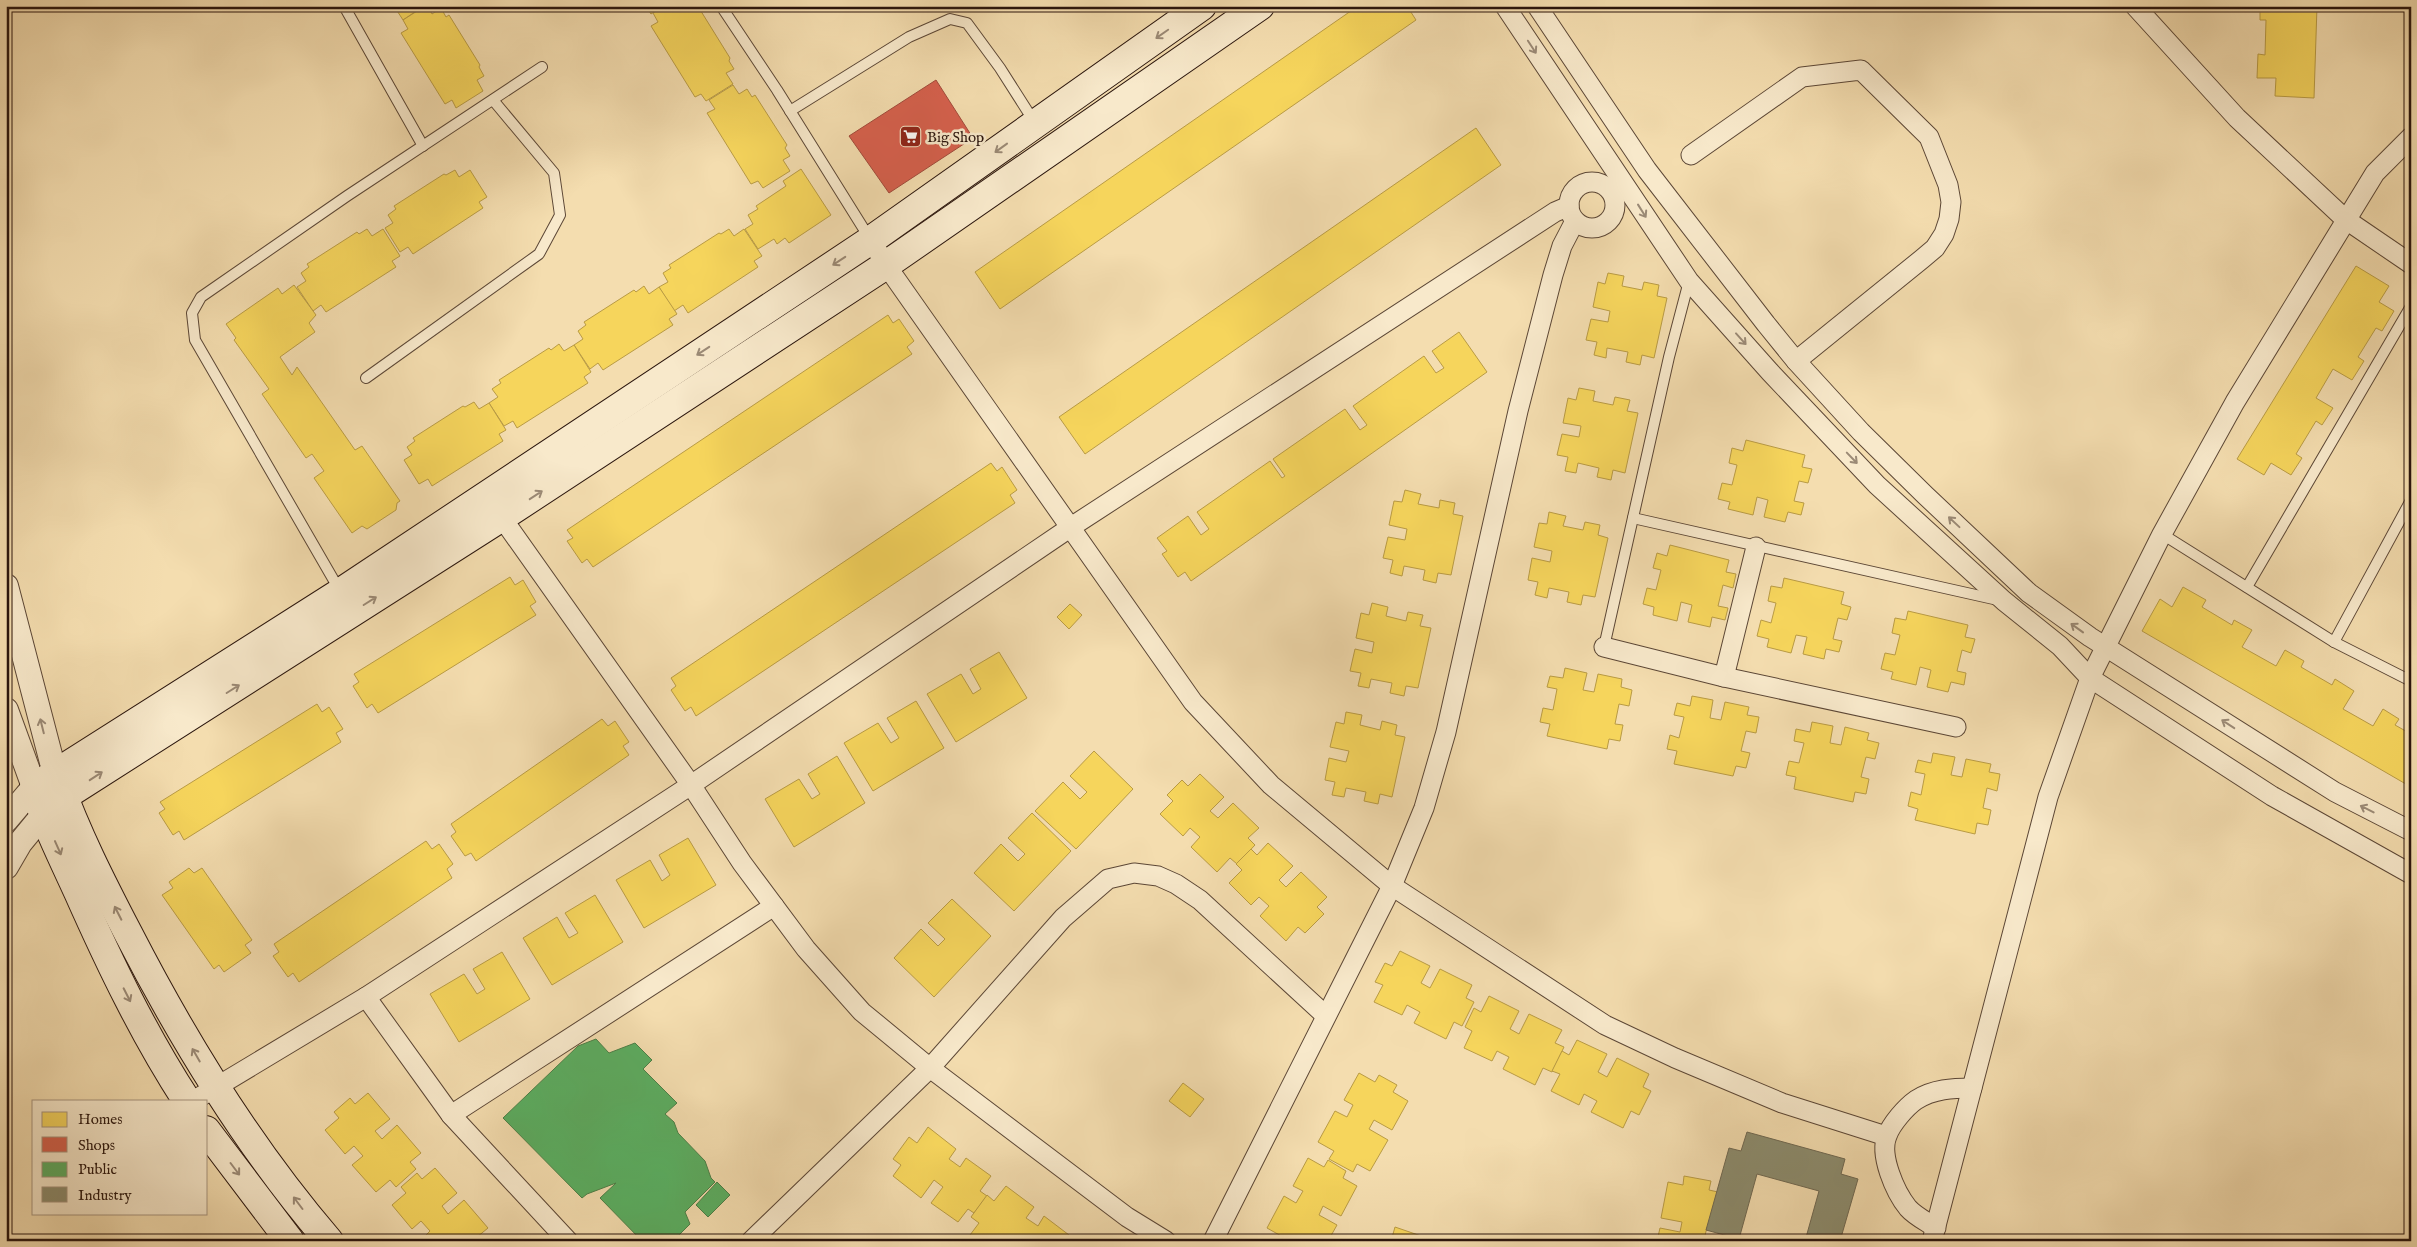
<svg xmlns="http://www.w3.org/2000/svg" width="2417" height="1247" font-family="'IM FELL English',serif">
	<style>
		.homes { fill: #f6d55c; stroke: #b99b44 }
		.shops { fill: #d6604d; stroke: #a24a3a }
		.public { fill: #5aae61; stroke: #4c8048 }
		.industry { fill: #8c8c6e; stroke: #6f6851 }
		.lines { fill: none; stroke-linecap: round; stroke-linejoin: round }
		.service-casing { stroke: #5c4736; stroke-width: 12 }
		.minor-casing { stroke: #5c4736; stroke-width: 21 }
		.tertiary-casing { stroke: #5c4736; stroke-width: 26 }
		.secondary-casing { stroke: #2a150d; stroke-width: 30 }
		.service { stroke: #f8e9cb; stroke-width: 10 }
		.minor { stroke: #f8e9cb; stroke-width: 19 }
		.tertiary { stroke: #f8e9cb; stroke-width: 24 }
		.secondary { stroke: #f8e9cb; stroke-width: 28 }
		.oneway { stroke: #9b8a76 }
		.labels { text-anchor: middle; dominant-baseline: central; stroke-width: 5; stroke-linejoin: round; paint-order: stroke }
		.poi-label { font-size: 15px; fill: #2a150d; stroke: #f8e9cb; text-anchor: start }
	</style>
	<rect width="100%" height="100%" fill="#f4ddaf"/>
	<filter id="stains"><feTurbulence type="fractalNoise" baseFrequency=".004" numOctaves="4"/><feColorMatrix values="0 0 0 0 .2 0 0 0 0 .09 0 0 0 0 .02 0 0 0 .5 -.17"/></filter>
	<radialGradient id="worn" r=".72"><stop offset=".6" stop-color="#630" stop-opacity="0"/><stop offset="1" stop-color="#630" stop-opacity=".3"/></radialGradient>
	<g class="homes">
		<polygon points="394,6 422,6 422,7 403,20"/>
		<polygon points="425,6 428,6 432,14 441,8 446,17 449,15 480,65 479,67 484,76 477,80 483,91 456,108 452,100 445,104 401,33 408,29 403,20"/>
		<polygon points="637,6 663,6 651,14 646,7 640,10"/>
		<polygon points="664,6 694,6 696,10 699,8 730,58 729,61 734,69 726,73 733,84 706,101 701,94 695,97 651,26 658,22 653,13"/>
		<polygon points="1358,6 1407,6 1416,20 1000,309 975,272"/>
		<polygon points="2260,6 2317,6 2314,98 2275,96 2276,78 2257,78 2258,54 2265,55 2266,20 2260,20"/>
		<polygon points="733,85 739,94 747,89 752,97 755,95 787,145 785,148 790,156 783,160 790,171 763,188 758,181 751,184 707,113 715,109 709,100"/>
		<polygon points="1476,128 1501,165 1085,454 1059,417"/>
		<polygon points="801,169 831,215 789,243 785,238 777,244 774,239 758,249 745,229 753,224 748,215 758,209 756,206 786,186 783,181"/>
		<polygon points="455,170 459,177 470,170 487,197 479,202 483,208 413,254 408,247 400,252 385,228 393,223 388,215 396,209 394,206 444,174 446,175"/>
		<polygon points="367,229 372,236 383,229 400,256 392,261 396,267 326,312 321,305 313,311 297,287 306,281 301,273 309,267 307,264 357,232 359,234"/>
		<polygon points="729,229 734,236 744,229 762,256 754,261 758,267 688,313 683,305 674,311 659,287 668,282 663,273 671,268 669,265 719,233 721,234"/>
		<polygon points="2356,266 2389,286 2379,302 2394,311 2382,331 2376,328 2358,357 2364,361 2352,380 2333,369 2316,398 2333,408 2322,425 2316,421 2296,454 2302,458 2291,475 2271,463 2264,475 2237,459"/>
		<polygon points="1608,273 1624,276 1622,286 1642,290 1644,282 1659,285 1657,296 1667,298 1654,358 1642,355 1640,365 1626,362 1628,352 1607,348 1606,358 1594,355 1597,342 1586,340 1591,319 1608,322 1610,311 1593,307 1598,282 1605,284"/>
		<polygon points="294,285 316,315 309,323 315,332 280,357 292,375 297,367 355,450 362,446 400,501 397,503 396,510 367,529 362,526 352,533 314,478 324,471 312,454 306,458 262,394 269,389 234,340 236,338 226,324 278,288 282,294"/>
		<polygon points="644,286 649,294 659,287 677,314 669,319 673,325 603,370 598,363 590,369 574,345 583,339 578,331 586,325 584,322 634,290 636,292"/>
		<polygon points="888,315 893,323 899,319 914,341 907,347 912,354 593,567 587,559 582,563 567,541 573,538 567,530"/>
		<polygon points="1459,332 1487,372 1191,581 1185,572 1178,577 1162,554 1167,551 1157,538 1188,516 1201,535 1209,529 1197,512 1270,461 1282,478 1285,476 1273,459 1345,409 1360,430 1367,425 1353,406 1424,356 1436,373 1444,368 1432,351"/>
		<polygon points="559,344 564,351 574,345 591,372 584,377 588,383 517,428 513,421 504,426 489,403 498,397 492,389 501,383 499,380 549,348 551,350"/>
		<polygon points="1579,388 1595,391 1593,401 1613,405 1615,397 1630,400 1627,411 1638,413 1625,473 1613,470 1611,480 1597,477 1599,468 1578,463 1576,473 1565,471 1568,457 1557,455 1562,434 1579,437 1581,426 1563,423 1568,398 1576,400"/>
		<polygon points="474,402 479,409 489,403 506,430 499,434 503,441 432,486 428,479 419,484 404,460 412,455 407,447 415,441 413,438 463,406 465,407"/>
		<polygon points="1746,440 1805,455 1802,467 1812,469 1808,483 1799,481 1794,501 1804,503 1801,515 1788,512 1785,522 1764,517 1768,500 1757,497 1753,515 1728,509 1730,502 1718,499 1722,483 1732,485 1737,465 1729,463 1732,448 1743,451"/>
		<polygon points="991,463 997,471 1002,467 1017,490 1010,495 1015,503 696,716 691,707 685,711 671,690 676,686 671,678"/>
		<polygon points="1405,490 1421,494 1418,504 1439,508 1440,500 1455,503 1453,514 1463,516 1451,575 1438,573 1436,583 1423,580 1425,570 1404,566 1402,576 1390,573 1393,560 1383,558 1388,537 1405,540 1407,529 1389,525 1394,501 1402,502"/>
		<polygon points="1549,512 1566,516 1563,526 1583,530 1585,522 1600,525 1598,535 1608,538 1595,597 1583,595 1581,605 1567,602 1569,592 1549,588 1547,598 1535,595 1538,582 1528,580 1532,558 1550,562 1552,551 1534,547 1539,523 1547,524"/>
		<polygon points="1670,545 1729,560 1726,572 1736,574 1733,588 1723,585 1718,606 1728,608 1725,620 1712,617 1710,627 1688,622 1692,605 1681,602 1677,621 1653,615 1654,607 1643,604 1647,588 1656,590 1661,570 1653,568 1657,553 1667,556"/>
		<polygon points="510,577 515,585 523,580 536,602 530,606 536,615 378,713 372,704 367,708 353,686 359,682 354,674"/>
		<polygon points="1784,578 1844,592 1841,604 1851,607 1847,620 1838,618 1833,639 1842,641 1839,652 1826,649 1824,659 1803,654 1807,637 1796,635 1791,653 1767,647 1769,639 1757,636 1761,620 1771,623 1776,603 1768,601 1771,586 1782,588"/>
		<polygon points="2183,587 2206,600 2202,607 2232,625 2234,620 2252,630 2242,647 2276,666 2285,650 2304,661 2301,667 2332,685 2335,679 2354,691 2343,709 2373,726 2383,709 2399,719 2395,725 2411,734 2411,787 2142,631 2160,599 2172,607"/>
		<polygon points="1372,603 1388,607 1386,616 1406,621 1408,612 1423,615 1420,626 1431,628 1418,688 1406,686 1404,696 1390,693 1392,683 1371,679 1369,688 1358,686 1361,673 1350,671 1355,649 1372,653 1374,642 1356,638 1361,613 1369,615"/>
		<polygon points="1070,604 1082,615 1069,629 1057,617"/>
		<polygon points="1908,611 1968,625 1965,637 1975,639 1971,653 1962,650 1957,671 1966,673 1964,685 1951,682 1948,692 1927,687 1931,670 1920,667 1916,685 1891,679 1893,672 1881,669 1885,653 1895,655 1900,635 1892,633 1895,618 1906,620"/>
		<polygon points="999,652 1027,698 956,742 927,694 961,674 973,694 981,689 970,669"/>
		<polygon points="1565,668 1587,673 1583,690 1594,692 1598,674 1622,679 1621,687 1632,690 1629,706 1619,704 1615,724 1623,725 1620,741 1609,739 1607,749 1547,736 1550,724 1540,722 1543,708 1553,710 1557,689 1547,687 1550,676 1563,678"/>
		<polygon points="1692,696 1713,700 1710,718 1721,720 1725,702 1749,707 1747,715 1759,717 1756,733 1746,731 1741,751 1750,753 1746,768 1736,766 1733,776 1674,764 1677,751 1667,749 1670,735 1679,738 1684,717 1674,715 1677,703 1690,706"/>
		<polygon points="916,701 944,748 873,791 844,743 878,723 891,743 899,738 887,718"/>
		<polygon points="317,704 322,712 329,707 343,729 336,733 341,742 184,840 179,831 173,835 159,813 165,809 160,802"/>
		<polygon points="1346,712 1362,715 1360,725 1380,730 1382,721 1397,725 1395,735 1405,737 1392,797 1380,794 1378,804 1364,801 1366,792 1346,788 1344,797 1332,795 1335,782 1325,780 1329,758 1346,762 1349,751 1330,747 1336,722 1344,724"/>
		<polygon points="602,719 608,726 615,721 629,742 623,746 629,755 476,861 471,853 465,856 451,836 456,832 451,824"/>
		<polygon points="1812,722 1833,726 1830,743 1841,745 1845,727 1869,733 1867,740 1879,743 1875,759 1866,757 1861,777 1869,779 1866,794 1855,792 1853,802 1794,789 1796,777 1786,775 1789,761 1799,763 1804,743 1794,741 1796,729 1810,732"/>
		<polygon points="1094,751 1133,789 1076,849 1035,811 1063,782 1080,799 1087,792 1070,776"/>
		<polygon points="1933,753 1955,757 1951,775 1962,777 1966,759 1991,764 1989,772 2000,774 1997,791 1987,788 1983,808 1991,810 1988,825 1977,823 1975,834 1915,820 1918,809 1908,806 1911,792 1921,795 1925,774 1915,772 1918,760 1931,763"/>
		<polygon points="837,756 865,803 794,847 765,799 799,779 812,799 820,794 808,774"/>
		<polygon points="1200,774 1224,797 1210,811 1218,818 1233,803 1259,828 1248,838 1255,845 1237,864 1230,858 1217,872 1191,847 1200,837 1190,828 1183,836 1160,814 1173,801 1167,795 1182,780 1188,786"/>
		<polygon points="1032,813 1071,851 1014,911 974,873 1001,844 1018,861 1025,854 1008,838"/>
		<polygon points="688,838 716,885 644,928 616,880 650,860 662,881 670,875 659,855"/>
		<polygon points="426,841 432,849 439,844 453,864 447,869 452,878 299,982 293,973 288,977 273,956 279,952 274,944"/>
		<polygon points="1268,843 1293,866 1279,880 1286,887 1301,872 1327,897 1317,907 1324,914 1305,933 1298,927 1286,941 1260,916 1269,906 1259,897 1251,905 1229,883 1242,870 1236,864 1251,849 1257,855"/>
		<polygon points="189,868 194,873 202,868 252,940 245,945 251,953 224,972 219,965 214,969 162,895 173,888 169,882"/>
		<polygon points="595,895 623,942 552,985 523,938 557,917 569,938 578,933 565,913"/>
		<polygon points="952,899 991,936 934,997 894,958 921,929 938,946 945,939 928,923"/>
		<polygon points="1400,951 1430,966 1421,983 1430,988 1440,969 1472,985 1466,998 1474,1002 1462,1026 1454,1022 1446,1039 1414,1023 1420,1012 1407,1005 1402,1015 1374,1002 1383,985 1375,982 1385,963 1392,966"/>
		<polygon points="502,952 530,999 459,1042 430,994 464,974 477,994 485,989 473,969"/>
		<polygon points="1489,996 1519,1011 1510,1029 1519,1034 1529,1014 1562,1030 1555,1043 1564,1047 1552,1072 1543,1068 1535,1085 1503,1069 1509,1057 1497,1051 1492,1061 1464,1048 1472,1031 1465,1027 1474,1008 1481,1012"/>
		<polygon points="1577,1040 1607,1054 1598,1072 1607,1077 1617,1058 1649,1074 1643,1087 1651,1091 1639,1115 1631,1111 1623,1128 1591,1112 1597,1101 1584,1094 1579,1105 1551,1091 1560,1074 1552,1071 1562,1051 1569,1055"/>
		<polygon points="1359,1073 1375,1082 1379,1075 1397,1085 1393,1092 1408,1101 1392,1130 1374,1120 1369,1129 1388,1140 1370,1171 1357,1164 1353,1172 1329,1159 1334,1151 1318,1142 1335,1111 1347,1117 1353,1105 1344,1100"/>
		<polygon points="1183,1083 1204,1099 1190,1117 1169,1101"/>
		<polygon points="368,1093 390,1119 375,1131 382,1139 397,1125 421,1153 410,1162 416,1169 396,1187 390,1180 376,1192 352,1165 363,1156 354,1146 345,1154 325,1130 339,1118 334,1112 350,1098 355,1104"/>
		<polygon points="928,1127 956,1149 949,1159 960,1167 966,1158 991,1176 980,1191 987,1196 974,1213 968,1209 958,1222 931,1203 943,1187 934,1180 921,1198 893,1176 901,1165 893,1159 909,1137 917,1143"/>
		<polygon points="1308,1158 1324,1167 1328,1160 1346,1171 1343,1178 1357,1186 1341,1216 1323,1206 1319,1215 1337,1225 1328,1241 1281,1241 1283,1237 1267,1228 1284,1196 1296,1203 1303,1191 1293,1186"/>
		<polygon points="435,1168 457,1193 442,1206 448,1214 464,1200 488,1228 477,1237 480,1241 420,1241 430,1231 421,1221 412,1229 392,1205 406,1193 401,1187 417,1173 422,1179"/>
		<polygon points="1684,1176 1711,1181 1709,1190 1727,1194 1720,1229 1707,1227 1704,1240 1708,1241 1657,1241 1660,1228 1680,1232 1682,1222 1661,1218 1668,1182 1683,1185"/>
		<polygon points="1006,1186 1034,1207 1026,1218 1038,1226 1044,1216 1069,1235 1065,1241 1015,1241 1012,1239 1011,1241 978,1241 970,1235 979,1223 971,1217 987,1195 994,1201"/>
		<polygon points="1395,1227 1427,1238 1426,1241 1391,1241"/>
	</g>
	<polygon class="shops" points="936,80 973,138 889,193 849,136"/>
	<g class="public">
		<polygon points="596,1039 609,1053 635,1043 652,1060 643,1069 677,1103 665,1114 674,1122 678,1133 705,1161 711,1178 715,1182 685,1212 690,1224 673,1241 642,1241 600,1198 616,1183 587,1194 582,1198 503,1118 578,1046"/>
		<polygon points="717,1182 730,1195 708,1217 696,1205"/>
	</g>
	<polygon class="industry" points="1747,1132 1845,1159 1841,1174 1858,1179 1840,1241 1805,1241 1819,1191 1757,1174 1739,1239 1706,1230 1729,1148 1741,1151"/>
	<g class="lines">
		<defs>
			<g id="service">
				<polyline points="344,6 423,146"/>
				<polyline points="721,6 777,90 870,239"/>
				<polyline points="790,111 909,37 950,19 967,23 1000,68 1035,123"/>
				<polyline points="366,378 539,254 560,215 554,173 493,100"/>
				<polyline points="1633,518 1998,600"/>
				<polyline points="2162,534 2334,642 2411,681"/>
				<polyline points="2247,587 2411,306"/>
				<polyline points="340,591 195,340 192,313 201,297 347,196 542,67"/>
				<polyline points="2334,642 2411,500"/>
				<polyline points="1604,647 1669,357 1689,281"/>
			</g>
			<g id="minor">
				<polyline points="1505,6 1689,281 1770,372 1877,485 2004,601 2060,646 2090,678 2272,796 2411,874"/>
				<polyline points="1537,6 1647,170 1766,324 1796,361 1861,432 1925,495 2029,593 2090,637 2335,792 2411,831"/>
				<polyline points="2135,6 2237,118 2345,219 2411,264"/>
				<polyline points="1691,155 1802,77 1861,70 1929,137 1948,185 1951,202 1949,219 1944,234 1935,248 1922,259 1796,361"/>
				<circle cx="1592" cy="205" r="23"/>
				<polyline points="871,240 886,265 1193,702 1271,785 1392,886 1605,1025 1675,1058 1782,1103 1886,1136"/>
				<polyline points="495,508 691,785 742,863 806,949 862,1012 930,1068 1127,1217 1166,1241"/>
				<polyline points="1604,647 1724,677 1956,727"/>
				<polyline points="1724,677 1756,547"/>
				<polyline points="366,997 451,1115 568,1241"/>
				<polyline points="193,1101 366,997 691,785 1071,527 1555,212 1569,206"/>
				<polyline points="451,1115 774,906"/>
				<path d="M1936,1228C1927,1222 1915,1216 1908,1208C1895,1192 1879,1155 1887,1136C1891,1124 1906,1107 1916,1100C1933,1089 1953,1088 1972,1088"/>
				<polyline points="751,1241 930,1068 1063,918 1108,879 1134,873 1158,876 1176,884 1200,900 1325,1015"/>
				<polyline points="1213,1241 1392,886 1424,808 1446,732 1518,411 1553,275 1562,246 1575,221"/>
				<polyline points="1932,1241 2048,797 2090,678 2162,534 2235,402 2375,173 2411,137"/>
			</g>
			<g id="tertiary">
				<polyline points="6,586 55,774"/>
				<polyline points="6,710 34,787 6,820"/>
				<polyline points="6,867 20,843 43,815"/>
			</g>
			<g id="secondary">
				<path d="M58,781C77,834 102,883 128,933C184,1042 248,1147 329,1241"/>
				<polyline points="43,815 63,797 502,517 886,265 1260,6"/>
				<path d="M187,1101C144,1035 110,964 78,892C62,857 45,823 34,787L341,592L871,240L1202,6"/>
				<polyline points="206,1130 290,1241"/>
			</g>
		</defs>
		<use href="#service" class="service-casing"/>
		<use href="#minor" class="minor-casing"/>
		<use href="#tertiary" class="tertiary-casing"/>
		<use href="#secondary" class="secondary-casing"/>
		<use href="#service" class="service"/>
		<use href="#minor" class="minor"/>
		<use href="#tertiary" class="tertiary"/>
		<use href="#secondary" class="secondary"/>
	</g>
	<defs><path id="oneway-shaft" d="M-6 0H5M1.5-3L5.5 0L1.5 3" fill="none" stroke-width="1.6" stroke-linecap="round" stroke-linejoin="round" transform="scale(1.25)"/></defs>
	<g class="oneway">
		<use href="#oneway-shaft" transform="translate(1162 34) rotate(145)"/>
		<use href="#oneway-shaft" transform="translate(1532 47) rotate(57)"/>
		<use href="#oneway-shaft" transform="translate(1001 148) rotate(144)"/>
		<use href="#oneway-shaft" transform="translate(1642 211) rotate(58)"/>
		<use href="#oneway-shaft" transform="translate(839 261) rotate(147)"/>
		<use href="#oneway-shaft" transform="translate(1741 339) rotate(48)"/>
		<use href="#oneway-shaft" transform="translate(703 351) rotate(147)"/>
		<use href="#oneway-shaft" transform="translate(1852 458) rotate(46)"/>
		<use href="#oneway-shaft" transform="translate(536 495) rotate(-33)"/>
		<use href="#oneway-shaft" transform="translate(1954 522) rotate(-137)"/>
		<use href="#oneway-shaft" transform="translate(370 601) rotate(-32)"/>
		<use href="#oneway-shaft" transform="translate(2077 628) rotate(-144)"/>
		<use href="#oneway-shaft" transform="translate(233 689) rotate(-32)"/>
		<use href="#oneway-shaft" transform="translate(2228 724) rotate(-147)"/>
		<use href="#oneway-shaft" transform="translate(42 726) rotate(-104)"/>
		<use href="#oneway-shaft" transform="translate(96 776) rotate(-33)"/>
		<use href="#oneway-shaft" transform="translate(2367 809) rotate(-153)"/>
		<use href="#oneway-shaft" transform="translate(58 848) rotate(66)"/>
		<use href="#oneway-shaft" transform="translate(118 913) rotate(-117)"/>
		<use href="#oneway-shaft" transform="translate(127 995) rotate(63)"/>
		<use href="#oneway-shaft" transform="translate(196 1055) rotate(-120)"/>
		<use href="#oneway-shaft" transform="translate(235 1169) rotate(53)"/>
		<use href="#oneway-shaft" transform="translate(298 1203) rotate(-127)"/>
	</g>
	<defs>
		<symbol id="supermarket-square" viewBox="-11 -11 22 22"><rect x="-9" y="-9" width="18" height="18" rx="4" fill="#8f2418" stroke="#f8e9cb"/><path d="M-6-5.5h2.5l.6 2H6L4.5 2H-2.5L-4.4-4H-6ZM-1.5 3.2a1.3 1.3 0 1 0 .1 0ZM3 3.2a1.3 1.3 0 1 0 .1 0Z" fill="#fff"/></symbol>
	</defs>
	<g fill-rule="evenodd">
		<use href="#supermarket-square" x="898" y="124" width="25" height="25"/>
	</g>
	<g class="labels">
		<g class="poi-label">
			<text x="927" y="137">Big Shop</text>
		</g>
	</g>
	<rect width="2417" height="1247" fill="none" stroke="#f4ddaf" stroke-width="25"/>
	<rect x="8" y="8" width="2402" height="1232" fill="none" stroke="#2a150d" stroke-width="2.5"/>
	<rect x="12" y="12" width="2392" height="1222" fill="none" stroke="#2a150d"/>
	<rect x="32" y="1100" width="175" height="115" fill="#f8e9cb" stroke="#a6947f"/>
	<rect x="42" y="1112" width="25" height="15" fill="#f6d55c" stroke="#a6947f"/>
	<text x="78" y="1124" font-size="15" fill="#2a150d">Homes</text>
	<rect x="42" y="1137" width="25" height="15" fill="#d6604d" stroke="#a6947f"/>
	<text x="78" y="1150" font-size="15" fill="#2a150d">Shops</text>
	<rect x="42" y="1162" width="25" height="15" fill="#5aae61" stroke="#a6947f"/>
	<text x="78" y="1174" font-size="15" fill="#2a150d">Public</text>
	<rect x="42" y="1187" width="25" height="15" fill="#8c8c6e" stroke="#a6947f"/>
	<text x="78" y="1200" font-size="15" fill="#2a150d">Industry</text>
	<rect width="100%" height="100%" filter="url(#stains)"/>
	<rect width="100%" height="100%" fill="url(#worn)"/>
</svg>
